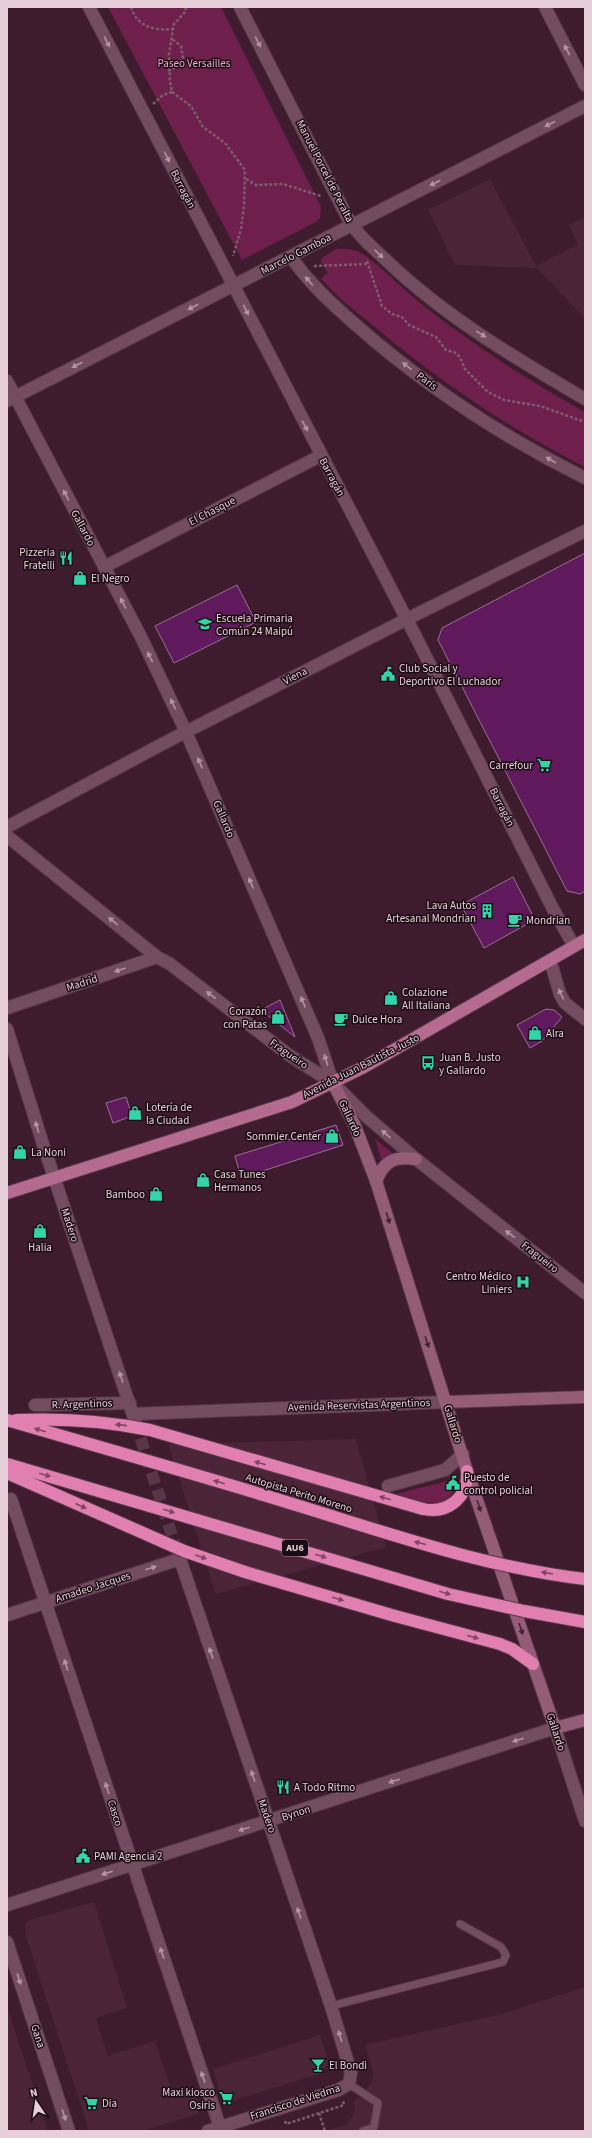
<svg xmlns="http://www.w3.org/2000/svg" width="592" height="2138" font-family="'Source Sans 3',sans-serif">
	<style>
		.built { fill: #4c2438 }
		.green { fill: #6f1f4c }
		.building { fill: #5f195c; stroke: #947391 }
		.lines { fill: none; stroke-linecap: round; stroke-linejoin: round }
		.street-tunnel { stroke: #573647; stroke-width: 12; stroke-dasharray: 12 6; stroke-linecap: butt }
		.lane-casing { stroke: #563948; stroke-width: 9 }
		.street-casing { stroke: #563948; stroke-width: 14 }
		.secondary-casing { stroke: #563948; stroke-width: 14 }
		.primary-casing { stroke: #563948; stroke-width: 14 }
		.highway-casing { stroke: #563948; stroke-width: 14 }
		.path { stroke: #7c5d6c; stroke-width: 2.5; stroke-dasharray: 3 2; stroke-linecap: butt }
		.lane { stroke: #744c5f; stroke-width: 7 }
		.street { stroke: #744c5f; stroke-width: 12 }
		.secondary { stroke: #955c77; stroke-width: 12 }
		.primary { stroke: #b56b90; stroke-width: 12 }
		.highway { stroke: #e180b0; stroke-width: 12 }
		.highway-bridge-casing { stroke: #563948; stroke-width: 14; stroke-linecap: butt }
		.highway-bridge { stroke: #e180b0; stroke-width: 12 }
		.oneway { fill: #b394a3 }
		.oneway2 { fill: #402431 }
		.oneway3 { fill: #7e4662 }
		.labels { text-anchor: middle; dominant-baseline: central; stroke-width: 3; stroke-linejoin: round; paint-order: stroke }
		.shield { fill: #1b0c13; stroke: #aa949e; stroke-width: 1 }
		.shield-label { font-size: 10px; font-weight: bold; fill: #e7cfda }
		.park-label { font-size: 11px; fill: #f2a8cb; stroke: #1b0c13 }
		.street-label { font-size: 11px; fill: #e7cfda; stroke: #1b0c13 }
		.poi-label { font-size: 11px; fill: #e7cfda; stroke: #1b0c13; text-anchor: start }
	</style>
	<rect width="100%" height="100%" fill="#3e1b2d"/>
	<g class="built">
		<polygon points="490,179 536,266 578,245 569,225 585,217 585,319 537,268 455,265 428,210"/>
		<polygon points="356,1439 386,1547 216,1594 168,1444"/>
		<polygon points="94,1902 127,2008 96,2018 108,2056 155,2041 174,2097 194,2089 199,2103 198,2114 143,2131 89,2131 25,1933 26,1922 30,1920"/>
		<polygon points="585,1987 585,2131 328,2131 345,2125 353,2116 355,2108 353,2101 362,2096 372,2081 373,2072 365,2045 498,2015"/>
		<polygon points="7,2006 48,2131 7,2131"/>
		<polygon points="320,2035 329,2062 322,2073 232,2101 222,2099 213,2069"/>
	</g>
	<g class="green">
		<polygon points="108,7 221,7 321,207 320,218 316,222 242,260"/>
		<path d="M336,249C348,248 358,250 367,257C386,271 402,288 420,303C472,344 527,380 585,412V467C510,429 440,382 375,327C357,312 336,297 321,278L328,273L321,263L322,258Z"/>
		<polygon points="375,1139 395,1155 382,1162"/>
		<path d="M451,1480H455C457,1486 455,1490 451,1495C437,1511 413,1499 396,1494Z"/>
	</g>
	<g class="building">
		<polygon points="585,553 585,891 580,894 567,891 438,640 442,628"/>
		<polygon points="237,585 256,622 174,663 155,626"/>
		<polygon points="513,877 532,914 529,923 484,948 461,905"/>
		<polygon points="280,1000 295,1037 261,1010"/>
		<polygon points="546,1009 554,1010 562,1017 542,1041 530,1048 517,1025"/>
		<polygon points="126,1097 132,1116 113,1123 106,1103"/>
		<polygon points="336,1125 343,1145 241,1178 235,1156"/>
	</g>
	<g class="lines">
		<polyline class="street-tunnel" points="135,1421 178,1554"/>
		<defs>
			<g id="lane">
				<polyline points="331,2006 503,1962 506,1955 501,1947 460,1924"/>
				<polyline points="349,2084 378,2103 374,2127 363,2131"/>
			</g>
			<g id="street">
				<polyline points="89,7 416,637 553,909 574,946"/>
				<path d="M240,7L339,201C343,209 347,217 352,225C361,238 374,249 386,260C444,316 515,358 585,399"/>
				<polyline points="545,7 585,85"/>
				<path d="M291,257C309,283 332,304 356,325C424,385 503,437 585,478"/>
				<polyline points="7,381 141,637 186,732 318,1038 333,1083"/>
				<polyline points="7,401 585,106"/>
				<polyline points="104,567 320,456"/>
				<polyline points="7,827 168,741 417,614 585,531"/>
				<polyline points="7,836 157,957 170,964 289,1055 333,1083 367,1117 416,1159 585,1293"/>
				<polyline points="550,960 560,994 565,1003 585,1019"/>
				<polyline points="7,1008 157,957"/>
				<polyline points="7,1029 42,1141 135,1421"/>
				<polyline points="35,1405 130,1403"/>
				<polyline points="133,1414 447,1402"/>
				<polyline points="388,1486 445,1470 463,1454"/>
				<polyline points="11,1499 220,2127"/>
				<polyline points="7,1615 180,1559 331,2006 351,2073 349,2084 338,2090 208,2131"/>
				<polyline points="7,1905 555,1728 585,1821"/>
				<polyline points="7,1942 69,2131"/>
			</g>
			<g id="secondary">
				<polyline points="333,1083 355,1126 376,1181 467,1471 555,1728 585,1720"/>
				<path d="M376,1181C384,1161 394,1156 416,1159"/>
				<polyline points="447,1402 585,1397"/>
			</g>
			<polyline id="primary" points="7,1193 292,1102 364,1067 585,940"/>
			<g id="highway">
				<path d="M423,1509C447,1514 469,1498 467,1471"/>
				<polyline points="395,1616 500,1644 512,1649 533,1664"/>
			</g>
		</defs>
		<use href="#lane" class="lane-casing"/>
		<use href="#street" class="street-casing"/>
		<use href="#secondary" class="secondary-casing"/>
		<use href="#primary" class="primary-casing"/>
		<use href="#highway" class="highway-casing"/>
		<g class="path">
			<path d="M131,7C137,27 155,31 173,29"/>
			<polyline points="186,7 185,12 174,24 169,54 170,81 172,92 191,106 203,127 225,143 245,170 244,206 241,229 233,256"/>
			<polyline points="168,71 177,66 183,58 181,46 172,39"/>
			<polyline points="153,104 163,95 172,92"/>
			<polyline points="246,179 256,185 283,184 321,196"/>
			<polyline points="367,261 382,306 392,314 402,317 409,325 436,337 446,350 454,352 460,357 465,369 488,392 504,400 540,406 585,422"/>
			<polyline points="314,266 367,264"/>
			<polyline points="319,2113 325,2131"/>
			<polyline points="285,2121 286,2124 344,2105 343,2101"/>
		</g>
		<use href="#lane" class="lane"/>
		<use href="#street" class="street"/>
		<use href="#secondary" class="secondary"/>
		<use href="#primary" class="primary"/>
		<use href="#highway" class="highway"/>
		<defs>
			<g id="highway-bridge">
				<path d="M7,1420C99,1447 192,1473 283,1501C382,1531 482,1567 585,1579"/>
				<path d="M16,1420C60,1418 106,1421 150,1430L423,1509"/>
				<polyline points="7,1464 448,1594 524,1611 585,1622"/>
				<polyline points="7,1473 184,1551 245,1572 395,1616"/>
			</g>
		</defs>
		<use href="#highway-bridge" class="highway-bridge-casing"/>
		<use href="#highway-bridge" class="highway-bridge"/>
	</g>
	<defs><path id="oneway-solid" d="M-6-.8H1V-3.2L6.5 0L1 3.2V.8H-6Z"/></defs>
	<g class="oneway">
		<use href="#oneway-solid" transform="translate(107 42) rotate(63)"/>
		<use href="#oneway-solid" transform="translate(258 42) rotate(63)"/>
		<use href="#oneway-solid" transform="translate(567 50) rotate(-117)"/>
		<use href="#oneway-solid" transform="translate(550 124) rotate(153)"/>
		<use href="#oneway-solid" transform="translate(167 157) rotate(63)"/>
		<use href="#oneway-solid" transform="translate(435 183) rotate(153)"/>
		<use href="#oneway-solid" transform="translate(379 254) rotate(44)"/>
		<use href="#oneway-solid" transform="translate(309 281) rotate(-131)"/>
		<use href="#oneway-solid" transform="translate(193 307) rotate(153)"/>
		<use href="#oneway-solid" transform="translate(246 310) rotate(63)"/>
		<use href="#oneway-solid" transform="translate(481 334) rotate(32)"/>
		<use href="#oneway-solid" transform="translate(77 365) rotate(153)"/>
		<use href="#oneway-solid" transform="translate(407 366) rotate(-144)"/>
		<use href="#oneway-solid" transform="translate(305 426) rotate(63)"/>
		<use href="#oneway-solid" transform="translate(551 460) rotate(-150)"/>
		<use href="#oneway-solid" transform="translate(66 495) rotate(-118)"/>
		<use href="#oneway-solid" transform="translate(123 603) rotate(-118)"/>
		<use href="#oneway-solid" transform="translate(150 657) rotate(-116)"/>
		<use href="#oneway-solid" transform="translate(173 704) rotate(-116)"/>
		<use href="#oneway-solid" transform="translate(200 763) rotate(-113)"/>
		<use href="#oneway-solid" transform="translate(251 883) rotate(-113)"/>
		<use href="#oneway-solid" transform="translate(113 921) rotate(-141)"/>
		<use href="#oneway-solid" transform="translate(120 970) rotate(161)"/>
		<use href="#oneway-solid" transform="translate(561 994) rotate(-114)"/>
		<use href="#oneway-solid" transform="translate(211 995) rotate(-143)"/>
		<use href="#oneway-solid" transform="translate(303 1002) rotate(-113)"/>
		<use href="#oneway-solid" transform="translate(326 1060) rotate(-108)"/>
		<use href="#oneway-solid" transform="translate(37 1127) rotate(-107)"/>
		<use href="#oneway-solid" transform="translate(386 1134) rotate(-140)"/>
		<use href="#oneway-solid" transform="translate(510 1234) rotate(-142)"/>
		<use href="#oneway-solid" transform="translate(121 1377) rotate(-108)"/>
		<use href="#oneway-solid" transform="translate(151 1568) rotate(-18)"/>
		<use href="#oneway-solid" transform="translate(211 1653) rotate(-109)"/>
		<use href="#oneway-solid" transform="translate(66 1665) rotate(-108)"/>
		<use href="#oneway-solid" transform="translate(518 1740) rotate(162)"/>
		<use href="#oneway-solid" transform="translate(253 1776) rotate(-109)"/>
		<use href="#oneway-solid" transform="translate(394 1781) rotate(162)"/>
		<use href="#oneway-solid" transform="translate(107 1788) rotate(-108)"/>
		<use href="#oneway-solid" transform="translate(244 1829) rotate(162)"/>
		<use href="#oneway-solid" transform="translate(107 1873) rotate(162)"/>
		<use href="#oneway-solid" transform="translate(299 1913) rotate(-109)"/>
		<use href="#oneway-solid" transform="translate(162 1953) rotate(-109)"/>
		<use href="#oneway-solid" transform="translate(19 1979) rotate(72)"/>
		<use href="#oneway-solid" transform="translate(340 2036) rotate(-107)"/>
		<use href="#oneway-solid" transform="translate(203 2077) rotate(-109)"/>
		<use href="#oneway-solid" transform="translate(64 2115) rotate(72)"/>
	</g>
	<g class="oneway2">
		<use href="#oneway-solid" transform="translate(388 1218) rotate(72)"/>
		<use href="#oneway-solid" transform="translate(427 1342) rotate(72)"/>
		<use href="#oneway-solid" transform="translate(479 1506) rotate(71)"/>
		<use href="#oneway-solid" transform="translate(521 1629) rotate(71)"/>
	</g>
	<g class="oneway3">
		<use href="#oneway-solid" transform="translate(121 1425) rotate(-174)"/>
		<use href="#oneway-solid" transform="translate(40 1430) rotate(-164)"/>
		<use href="#oneway-solid" transform="translate(260 1463) rotate(-164)"/>
		<use href="#oneway-solid" transform="translate(45 1475) rotate(16)"/>
		<use href="#oneway-solid" transform="translate(219 1482) rotate(-164)"/>
		<use href="#oneway-solid" transform="translate(385 1498) rotate(-164)"/>
		<use href="#oneway-solid" transform="translate(81 1506) rotate(24)"/>
		<use href="#oneway-solid" transform="translate(169 1511) rotate(17)"/>
		<use href="#oneway-solid" transform="translate(420 1543) rotate(-166)"/>
		<use href="#oneway-solid" transform="translate(321 1556) rotate(17)"/>
		<use href="#oneway-solid" transform="translate(201 1557) rotate(19)"/>
		<use href="#oneway-solid" transform="translate(547 1573) rotate(-170)"/>
		<use href="#oneway-solid" transform="translate(445 1593) rotate(16)"/>
		<use href="#oneway-solid" transform="translate(338 1599) rotate(16)"/>
		<use href="#oneway-solid" transform="translate(473 1637) rotate(15)"/>
	</g>
	<defs>
		<symbol id="restaurant-bare" viewBox="-9 -9 18 18"><path d="M-5-6h1v4h1v-4h1v4h1v-4h1v5L-1.5 .5V6h-2V.5L-5-1ZM5-6V6H3V1.5H1.5Q1.5-4 5-6Z" fill="#32d4a9" stroke="#1b0c13" stroke-width="2.5" paint-order="stroke"/></symbol>
		<symbol id="shop-bare" viewBox="-9 -9 18 18"><path d="M-5-2.5h2.3a2.7 3.5 0 0 1 5.4 0H5L5.5 6h-11ZM-1.5-2.5h3a1.5 2.3 0 0 0-3 0Z" fill="#32d4a9" stroke="#1b0c13" stroke-width="2.5" paint-order="stroke"/></symbol>
		<symbol id="school-bare" viewBox="-9 -9 18 18"><path d="M0-5L7-2L0 1L-7-2ZM-4 1L0 2.5L4 1V4Q0 6-4 4Z" fill="#32d4a9" stroke="#1b0c13" stroke-width="2.5" paint-order="stroke"/></symbol>
		<symbol id="civic-bare" viewBox="-9 -9 18 18"><path d="M-.6-6.5H3V-4.5H.6V-3L4-1V1h2V6H-6V1h2V-1L-.6-3ZM-1.2 2.5V6h2.4V2.5Z" fill="#32d4a9" stroke="#1b0c13" stroke-width="2.5" paint-order="stroke"/></symbol>
		<symbol id="supermarket-bare" viewBox="-9 -9 18 18"><path d="M-6-5.5h2.5l.6 2H6L4.5 2H-2.5L-4.4-4H-6ZM-1.5 3.2a1.3 1.3 0 1 0 .1 0ZM3 3.2a1.3 1.3 0 1 0 .1 0Z" fill="#32d4a9" stroke="#1b0c13" stroke-width="2.5" paint-order="stroke"/></symbol>
		<symbol id="building-bare" viewBox="-9 -9 18 18"><path d="M-4-6H4V6H1V3H-1V6H-4ZM-2.5-4.3h1.7v1.8h-1.7ZM.8-4.3h1.7v1.8H.8ZM-2.5-1h1.7V.8h-1.7ZM.8-1h1.7V.8H.8Z" fill="#32d4a9" stroke="#1b0c13" stroke-width="2.5" paint-order="stroke"/></symbol>
		<symbol id="cafe-bare" viewBox="-9 -9 18 18"><path d="M-5.5-4.5H6V0H3Q3 3.5 0 3.5H-2.5Q-5.5 3.5-5.5 0ZM3-3.2v2h1.7v-2ZM-6 4.5H4V6H-6Z" fill="#32d4a9" stroke="#1b0c13" stroke-width="2.5" paint-order="stroke"/></symbol>
		<symbol id="bus-bare" viewBox="-9 -9 18 18"><path d="M-5-6H5V4H4V6H2V4H-2V6H-4V4H-5ZM-3.5-4V0h7V-4ZM-3.5 1.2v1.5H-2V1.2ZM2 1.2v1.5H3.5V1.2Z" fill="#32d4a9" stroke="#1b0c13" stroke-width="2.5" paint-order="stroke"/></symbol>
		<symbol id="hospital-bare" viewBox="-9 -9 18 18"><path d="M-5-5h3v3.5h4V-5h3V5h-3V1.5h-4V5h-3Z" fill="#32d4a9" stroke="#1b0c13" stroke-width="2.5" paint-order="stroke"/></symbol>
		<symbol id="bar-bare" viewBox="-9 -9 18 18"><path d="M-6-5H6L.8 .8V4.5H3.5V6h-7V4.5H-.8V.8Z" fill="#32d4a9" stroke="#1b0c13" stroke-width="2.5" paint-order="stroke"/></symbol>
	</defs>
	<g fill-rule="evenodd">
		<use href="#restaurant-bare" x="56" y="548" width="20" height="20"/>
		<use href="#shop-bare" x="70" y="568" width="20" height="20"/>
		<use href="#school-bare" x="195" y="614" width="20" height="20"/>
		<use href="#civic-bare" x="378" y="664" width="20" height="20"/>
		<use href="#supermarket-bare" x="534" y="755" width="20" height="20"/>
		<use href="#building-bare" x="477" y="901" width="20" height="20"/>
		<use href="#cafe-bare" x="505" y="910" width="20" height="20"/>
		<use href="#shop-bare" x="381" y="988" width="20" height="20"/>
		<use href="#shop-bare" x="268" y="1007" width="20" height="20"/>
		<use href="#cafe-bare" x="331" y="1009" width="20" height="20"/>
		<use href="#shop-bare" x="525" y="1023" width="20" height="20"/>
		<use href="#bus-bare" x="418" y="1053" width="20" height="20"/>
		<use href="#shop-bare" x="125" y="1103" width="20" height="20"/>
		<use href="#shop-bare" x="322" y="1126" width="20" height="20"/>
		<use href="#shop-bare" x="10" y="1142" width="20" height="20"/>
		<use href="#shop-bare" x="193" y="1170" width="20" height="20"/>
		<use href="#shop-bare" x="146" y="1184" width="20" height="20"/>
		<use href="#shop-bare" x="30" y="1221" width="20" height="20"/>
		<use href="#hospital-bare" x="513" y="1272" width="20" height="20"/>
		<use href="#civic-bare" x="443" y="1473" width="20" height="20"/>
		<use href="#restaurant-bare" x="273" y="1777" width="20" height="20"/>
		<use href="#civic-bare" x="73" y="1846" width="20" height="20"/>
		<use href="#bar-bare" x="308" y="2055" width="20" height="20"/>
		<use href="#supermarket-bare" x="216" y="2088" width="20" height="20"/>
		<use href="#supermarket-bare" x="81" y="2093" width="20" height="20"/>
	</g>
	<g class="labels">
		<rect class="shield" x="282" y="1540" width="26" height="16" rx="3"/>
		<g class="shield-label">
			<text x="295" y="1548">AU6</text>
		</g>
		<g class="park-label">
			<text x="194" y="63">Paseo Versailles</text>
		</g>
		<g class="street-label">
			<text transform="translate(325 171) rotate(63)">Manuel Porcel de Peralta</text>
			<text transform="translate(183 189) rotate(63)">Barragán</text>
			<text transform="translate(296 254) rotate(-27)">Marcelo Gamboa</text>
			<text transform="translate(427 381) rotate(36)">París</text>
			<text transform="translate(332 477) rotate(62)">Barragán</text>
			<text transform="translate(212 511) rotate(-27)">El Chasque</text>
			<text transform="translate(83 528) rotate(62)">Gallardo</text>
			<text transform="translate(295 676) rotate(-27)">Viena</text>
			<text transform="translate(502 807) rotate(63)">Barragán</text>
			<text transform="translate(224 819) rotate(67)">Gallardo</text>
			<text transform="translate(82 983) rotate(-18)">Madrid</text>
			<text transform="translate(289 1054) rotate(35)">Fragueiro</text>
			<text transform="translate(361 1066) rotate(-27)">Avenida Juan Bautista Justo</text>
			<text transform="translate(350 1118) rotate(65)">Gallardo</text>
			<text transform="translate(70 1225) rotate(72)">Madero</text>
			<text transform="translate(540 1257) rotate(38)">Fragueiro</text>
			<text transform="translate(82 1404) rotate(-2)">R. Argentinos</text>
			<text transform="translate(359 1405) rotate(-2)">Avenida Reservistas Argentinos</text>
			<text transform="translate(453 1424) rotate(73)">Gallardo</text>
			<text transform="translate(299 1493) rotate(17)">Autopista Perito Moreno</text>
			<text transform="translate(93 1587) rotate(-18)">Amadeo Jacques</text>
			<text transform="translate(556 1732) rotate(72)">Gallardo</text>
			<text transform="translate(115 1813) rotate(72)">Casco</text>
			<text transform="translate(296 1813) rotate(-18)">Bynon</text>
			<text transform="translate(267 1816) rotate(71)">Madero</text>
			<text transform="translate(38 2036) rotate(72)">Gana</text>
			<text transform="translate(295 2102) rotate(-18)">Francisco de Viedma</text>
		</g>
		<g class="poi-label">
			<text x="55" y="552" text-anchor="end">Pizzeria<tspan x="55" dy="13">Fratelli</tspan></text>
			<text x="91" y="578">El Negro</text>
			<text x="216" y="618">Escuela Primaria<tspan x="216" dy="13">Común 24 Maipú</tspan></text>
			<text x="399" y="668">Club Social y<tspan x="399" dy="13">Deportivo El Luchador</tspan></text>
			<text x="533" y="765" text-anchor="end">Carrefour</text>
			<text x="476" y="905" text-anchor="end">Lava Autos<tspan x="476" dy="13">Artesanal Mondrian</tspan></text>
			<text x="526" y="920">Mondrian</text>
			<text x="402" y="992">Colazione<tspan x="402" dy="13">All Italiana</tspan></text>
			<text x="267" y="1011" text-anchor="end">Corazón<tspan x="267" dy="13">con Patas</tspan></text>
			<text x="352" y="1019">Dulce Hora</text>
			<text x="546" y="1033">Alra</text>
			<text x="439" y="1057">Juan B. Justo<tspan x="439" dy="13">y Gallardo</tspan></text>
			<text x="146" y="1107">Lotería de<tspan x="146" dy="13">la Ciudad</tspan></text>
			<text x="321" y="1136" text-anchor="end">Sommier Center</text>
			<text x="31" y="1152">La Noni</text>
			<text x="214" y="1174">Casa Tunes<tspan x="214" dy="13">Hermanos</tspan></text>
			<text x="145" y="1194" text-anchor="end">Bamboo</text>
			<text x="40" y="1247" text-anchor="middle">Halia</text>
			<text x="512" y="1276" text-anchor="end">Centro Médico<tspan x="512" dy="13">Liniers</tspan></text>
			<text x="464" y="1477">Puesto de<tspan x="464" dy="13">control policial</tspan></text>
			<text x="294" y="1787">A Todo Ritmo</text>
			<text x="94" y="1856">PAMI Agencia 2</text>
			<text x="329" y="2065">El Bondi</text>
			<text x="215" y="2092" text-anchor="end">Maxi kiosco<tspan x="215" dy="13">Osiris</tspan></text>
			<text x="102" y="2103">Dia</text>
		</g>
	</g>
	<rect width="592" height="2138" fill="none" stroke="#e7cfda" stroke-width="16"/>
	<g transform="translate(36 2102) rotate(347)" stroke="#1b0c13" stroke-width="3" paint-order="stroke">
	<path d="M0-3L7 15L0 10L-7 15Z" fill="#e7cfda"/>
	<text y="-6" font-size="11" font-weight="bold" text-anchor="middle" fill="#e7cfda">N</text>
	</g>
</svg>
